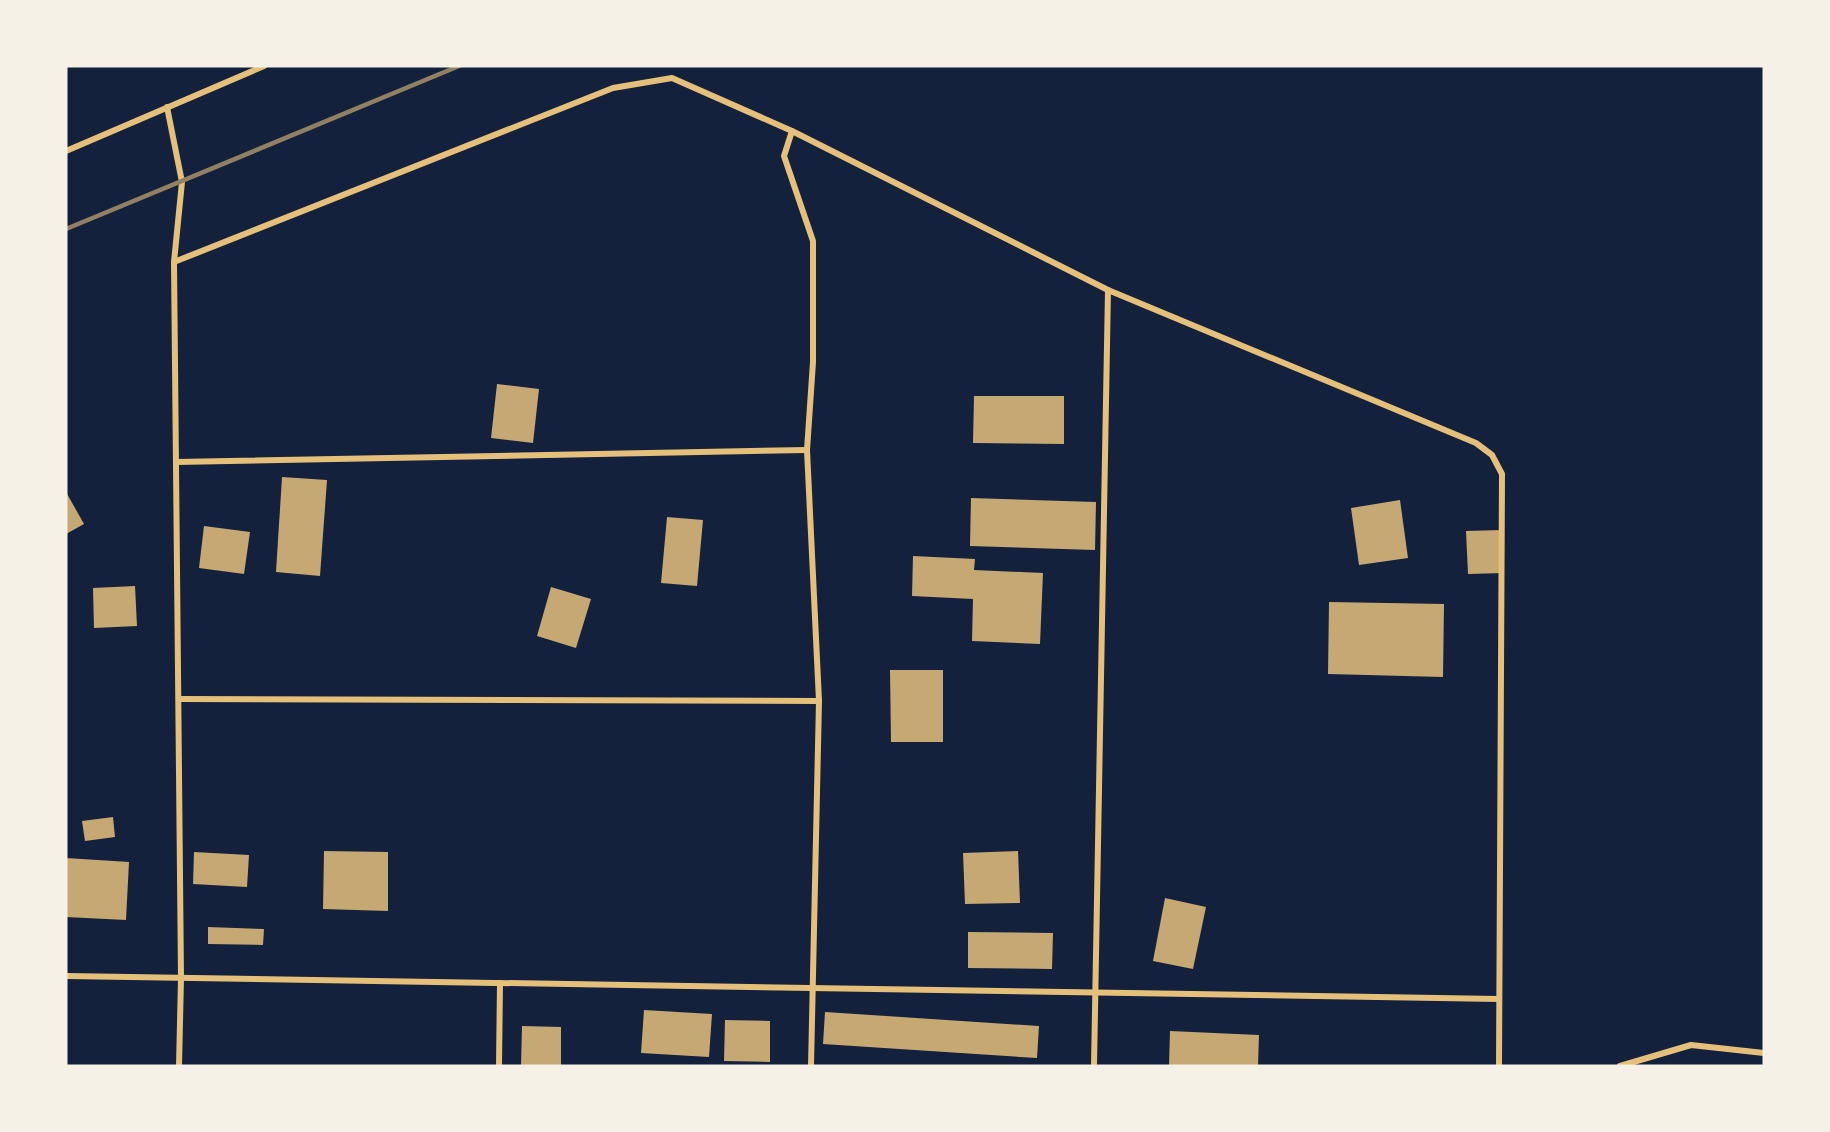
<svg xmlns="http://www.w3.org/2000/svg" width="1830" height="1132" font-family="Quicksand,sans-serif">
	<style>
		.building { fill: #c6a872 }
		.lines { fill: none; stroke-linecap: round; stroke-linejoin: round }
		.minor { stroke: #e5c07b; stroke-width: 6 }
		.rail { stroke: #918062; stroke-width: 4.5 }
	</style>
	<rect width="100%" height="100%" fill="#14213d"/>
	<g class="building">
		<polygon points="497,384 539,389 533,443 491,438"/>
		<polygon points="974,396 1064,396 1064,444 973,443"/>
		<polygon points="282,477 327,480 320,576 276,572"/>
		<polygon points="66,492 84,524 66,534"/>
		<polygon points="971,498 1096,502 1095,550 970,546"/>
		<polygon points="1400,500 1408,558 1359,565 1351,508"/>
		<polygon points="667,517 703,520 697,586 661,583"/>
		<polygon points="204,526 250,532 244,574 199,568"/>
		<polygon points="1502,530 1504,573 1468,574 1466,531"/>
		<polygon points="913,556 975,559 974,570 1043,573 1040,644 972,641 973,599 912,596"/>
		<polygon points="135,586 137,626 94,628 93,588"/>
		<polygon points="551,587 591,599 576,648 537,636"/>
		<polygon points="1329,602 1444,604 1443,677 1328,674"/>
		<polygon points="890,670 943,670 943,742 891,742"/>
		<polygon points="113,817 115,837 85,841 82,821"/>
		<polygon points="324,851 388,852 388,911 323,909"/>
		<polygon points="1018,851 1020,903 965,904 963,853"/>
		<polygon points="194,852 249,855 247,887 193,884"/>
		<polygon points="66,858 129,862 126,920 66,917"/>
		<polygon points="1165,898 1206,907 1193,969 1153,961"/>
		<polygon points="208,927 264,929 263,945 208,944"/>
		<polygon points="968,932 1053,933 1052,969 968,968"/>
		<polygon points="644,1010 712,1014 709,1057 641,1053"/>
		<polygon points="825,1012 1039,1026 1037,1058 823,1044"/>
		<polygon points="725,1020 770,1021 770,1062 724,1061"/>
		<polygon points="522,1026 561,1027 561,1066 521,1066"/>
		<polygon points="1170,1031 1259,1035 1258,1066 1169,1066"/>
	</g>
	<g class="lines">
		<g class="minor">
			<polyline points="167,107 182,182 174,262 181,978 179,1066"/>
			<polyline points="792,131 784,156 813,241 813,362 807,450 819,701 811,1066"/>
			<polyline points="66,151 264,66"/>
			<polyline points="174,262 613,88 672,78 792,131 1108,290 1476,443 1492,455 1502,474 1499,1066"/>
			<polyline points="176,462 807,450"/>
			<polyline points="179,699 819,701"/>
			<polyline points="66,976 1499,999"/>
			<polyline points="499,1066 500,983"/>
			<polyline points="1094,1066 1108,290"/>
			<polyline points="1620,1066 1691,1045 1764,1053"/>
		</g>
		<polyline class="rail" points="66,229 459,66"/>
	</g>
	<rect width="1830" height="1132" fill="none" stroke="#f6f1e7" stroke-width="135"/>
</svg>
